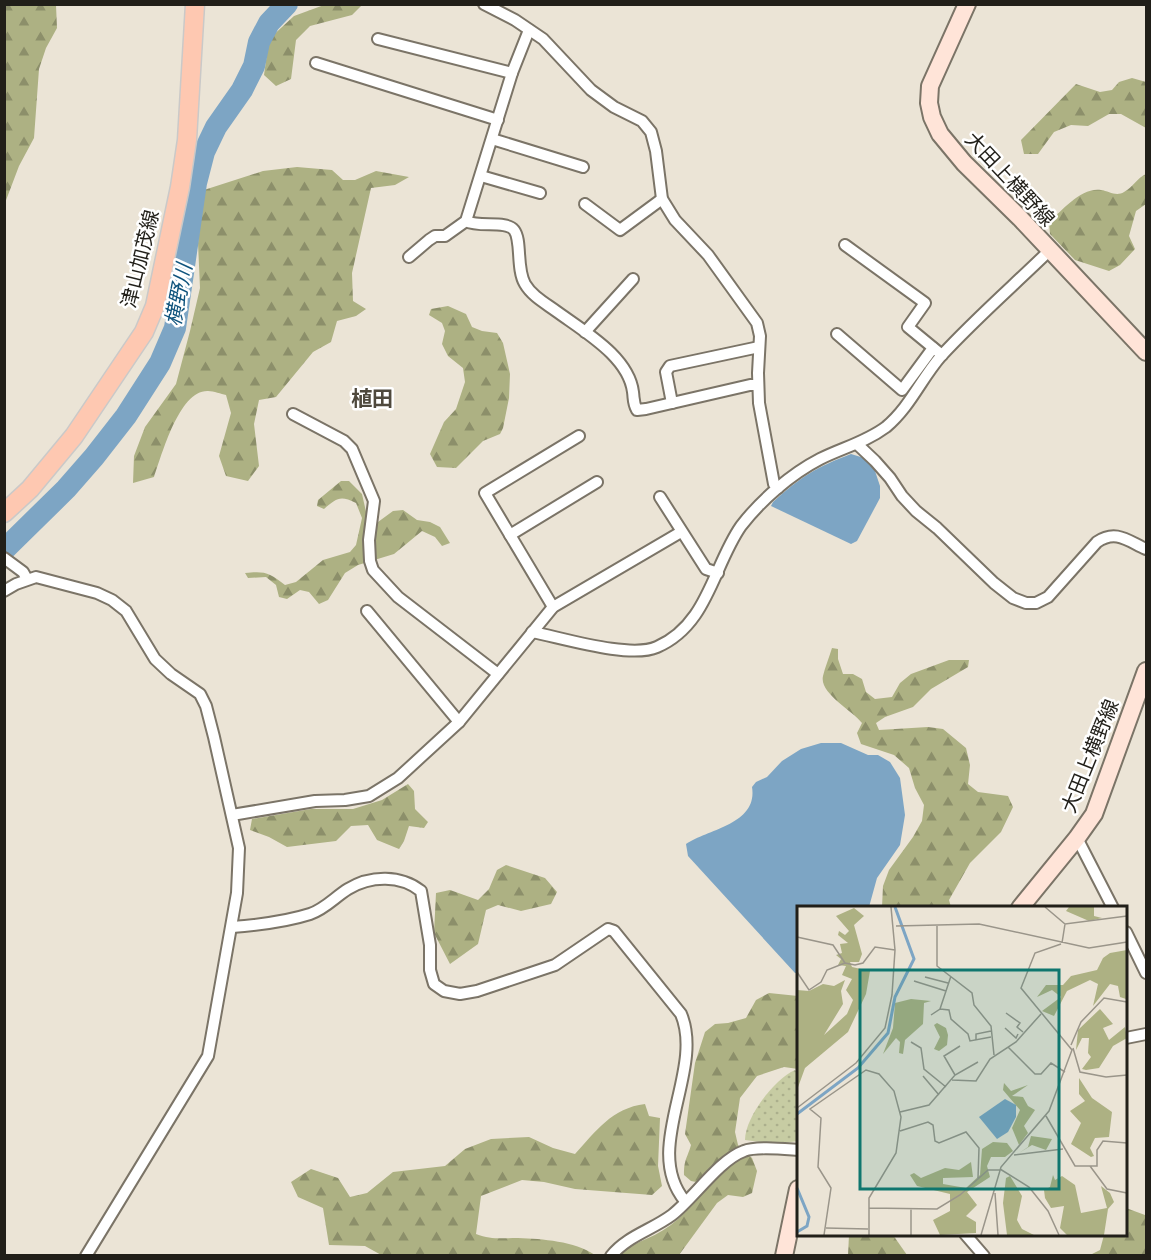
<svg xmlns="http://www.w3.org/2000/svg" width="1151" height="1260" font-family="Bitter,'Noto Sans JP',serif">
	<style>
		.forest { fill: url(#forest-firs) }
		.park { fill: url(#park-dots) }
		.water { fill: #7da5c4 }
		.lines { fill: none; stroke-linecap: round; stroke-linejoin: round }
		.river { stroke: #7da5c4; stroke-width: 22 }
		.street-casing { stroke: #7b7467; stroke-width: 14 }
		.secondary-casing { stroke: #7b7467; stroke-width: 20 }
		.primary-casing { stroke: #cac9c8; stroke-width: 21 }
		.street { stroke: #fff; stroke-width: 10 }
		.secondary { stroke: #ffe4d8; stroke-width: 16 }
		.primary { stroke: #fec8b1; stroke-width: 18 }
		.labels { text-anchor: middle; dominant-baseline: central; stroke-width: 5; stroke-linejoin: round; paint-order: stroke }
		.street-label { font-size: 20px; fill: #211f19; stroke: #fff }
		.water-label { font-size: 21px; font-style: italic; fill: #10547d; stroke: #fff }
		.neighbourhood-label { font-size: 21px; font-weight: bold; fill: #4f493d; stroke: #fff }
		.inset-river { fill: none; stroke: #7da5c4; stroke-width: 3 }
		.inset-road { fill: none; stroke: #9a958a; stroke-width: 1.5 }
		.view { fill: #0f766e; fill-opacity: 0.15; stroke: #0f766e; stroke-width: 3 }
		.inset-edge { fill: none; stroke: #211f19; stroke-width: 3 }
	</style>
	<defs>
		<pattern id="forest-firs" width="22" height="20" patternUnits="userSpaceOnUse" patternTransform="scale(1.5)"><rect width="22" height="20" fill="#adb183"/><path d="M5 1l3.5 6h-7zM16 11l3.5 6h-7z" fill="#8c8f6a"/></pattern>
		<pattern id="park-dots" width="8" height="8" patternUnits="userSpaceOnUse" patternTransform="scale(1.5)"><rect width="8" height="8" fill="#c7cca3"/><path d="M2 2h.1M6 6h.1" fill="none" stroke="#abaf8c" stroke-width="1.8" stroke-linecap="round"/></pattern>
	</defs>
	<rect width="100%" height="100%" fill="#ebe4d6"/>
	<g class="forest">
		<polygon points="5,4 56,5 57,28 46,48 39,69 34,138 19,166 5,203"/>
		<polygon points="324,5 362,5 352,15 310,26 296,40 291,79 276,86 264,75 269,39 294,16"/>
		<polygon points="1132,78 1146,82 1146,128 1121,114 1109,114 1088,126 1071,125 1054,132 1038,154 1024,154 1021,140 1076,84 1100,92 1112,90 1119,82"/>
		<path d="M297,167L332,170L343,180H355L376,171L409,177L395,185L371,188L352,273L353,301L366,309L356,316L337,321L331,342L313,352L276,397L259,400L254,424L259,466L248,481L226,476L219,456L231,413L226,395C221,394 214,391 208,391C179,390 162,455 154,477L133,483L134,456L145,427L176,384L190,331L200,288L198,243L204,190L263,171Z"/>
		<path d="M1146,174V204L1136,211L1129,236L1135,249L1120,265L1109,271L1075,260L1050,234L1049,222C1063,210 1081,187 1101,190C1109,191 1116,197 1124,192C1133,187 1137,178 1146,174Z"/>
		<polygon points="448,306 466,314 472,327 482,331 497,333 503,343 510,374 509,398 503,428 500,434 483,441 456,468 437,467 430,454 444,422 456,409 465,382 463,368 448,356 442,344 445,331 442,323 429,315 431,309"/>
		<path d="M341,481H349L362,494L367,516L378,522L393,511L403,510L417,520L430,522L440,527L450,543L442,546L435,537L422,531L394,554L358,565L345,573L328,600L319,604L309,592L300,590L287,599L279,597L276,585L266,577L248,578L245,573C264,571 269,572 285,585L296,582L323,560L350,552L356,545L362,518L356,503C340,495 337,498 324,509L317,506L318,500Z"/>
		<path d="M832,648L838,649V659L843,674H853L862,679L866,692L875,699L892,697L900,683L911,674L949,660H969L968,667L931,689L913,707L885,717L876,723L879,730L928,727L943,729L966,748L970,765L968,784L978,792L1008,796L1013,807L1001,832L970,863L949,900L951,907H882L883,886L889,870L913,837L922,821L924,805L915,788L909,768L894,755L861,744L857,733L862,723C852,710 819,693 823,676C825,667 829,658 832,648Z"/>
		<polygon points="408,784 414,791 415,809 428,822 424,828 409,826 404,841 399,849 377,840 368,825 351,826 336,841 287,847 269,837 250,830 252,819 311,809 353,809 382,800"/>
		<polygon points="506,865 545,878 557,892 551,904 521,911 498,905 486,910 478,944 450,964 434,933 436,893 450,890 478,900 489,889 497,870"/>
		<path d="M769,993L798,996V1069L784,1067L757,1076L740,1098L735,1132L738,1145L752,1158L757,1171L752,1193L743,1197L728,1195L717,1203L679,1255L618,1256C627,1247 635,1244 646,1239C670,1229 689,1212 702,1190L696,1182L691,1181L684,1175C684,1159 687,1159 691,1145L685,1134L695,1063L705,1032L715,1024L728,1023L746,1018L756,1000Z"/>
		<path d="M645,1104L649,1116L660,1118L658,1166L662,1186L652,1195L575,1189L544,1182L522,1180L481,1196L476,1234C492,1240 502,1238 518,1238C543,1239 574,1241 595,1255L383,1256L365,1246L329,1245L323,1208L298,1197L291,1182L311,1169L338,1178L350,1197L367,1193L393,1172L445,1166L465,1149L491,1139L529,1137L553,1148L575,1154C596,1131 612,1108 645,1104Z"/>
		<polygon points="1126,1208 1145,1215 1146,1213 1146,1255 1090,1255 1100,1250 1104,1235 1126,1234"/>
		<polygon points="849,1235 893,1235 907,1255 848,1255"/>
	</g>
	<path class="park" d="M795,1070L798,1073V1141L776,1144L745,1140C745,1118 774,1079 795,1070Z"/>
	<g class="water">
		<path d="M851,454L864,458L875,471L880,486V498L857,541L851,544L771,506L773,502C800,477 817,467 851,454Z"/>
		<path d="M821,743H841L868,755H878L890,762L900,778L905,815L900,845L877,878L869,907L798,908V973H795L688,856L686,844C709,829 758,824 752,787L756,782L767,777L782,761L801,749Z"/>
	</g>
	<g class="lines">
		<polyline class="river" points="4,550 66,489 94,457 126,416 160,363 175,328 196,183 204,152 216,127 242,90 254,66 259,42 269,23 287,4"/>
		<defs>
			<g id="street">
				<polyline points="484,4 515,20 543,39 591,90 614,107 642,121 651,132 656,151 662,199 675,220 708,255 757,323 760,336 758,373 759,403 774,484 778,488"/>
				<polyline points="378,39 512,73"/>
				<polyline points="316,63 498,120"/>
				<polyline points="492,139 583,167"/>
				<polyline points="481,176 540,193"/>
				<polyline points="585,204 620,230 662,199"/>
				<path d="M466,221C479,228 506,220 514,230C522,240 516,269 525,284C532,296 545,303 556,311C574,324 595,337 611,353C622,364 631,376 633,392C634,399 633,403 637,410L646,409L750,385H758"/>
				<polyline points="845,245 925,303 908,327 942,355"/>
				<polyline points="409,257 429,240 435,236 445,236 466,221 512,73 529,30"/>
				<polyline points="585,332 633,279"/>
				<polyline points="837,334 902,390 933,348"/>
				<polyline points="672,403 666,372 670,366 759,347"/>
				<polyline points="293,414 344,441 352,449 374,501 369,540 370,561 373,570 398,597 498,674"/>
				<path d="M857,444L875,461L890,478L902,496L916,511L937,528L994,583L1013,598L1026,603H1036L1048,597L1097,542C1116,529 1128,541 1146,549"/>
				<polyline points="660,497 706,569 718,573"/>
				<polyline points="510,535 597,482"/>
				<polyline points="4,558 23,572 27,579"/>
				<polyline points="4,591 16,584 36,577 97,593 112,600 126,611 155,659 171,674 200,694 206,706 214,737 239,848 237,893 208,1056 86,1256"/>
				<polyline points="553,607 485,493 579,436"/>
				<polyline points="367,611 459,722"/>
				<path d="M532,632C563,638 630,659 657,647C708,625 713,566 741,526C761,500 791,474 820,459C842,448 866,442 886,427C910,407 921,379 941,356C975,319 1013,286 1049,251"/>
				<polyline points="232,815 315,801 345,800 369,796 398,778 459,722 553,607 681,532"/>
				<polyline points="1077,838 1113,908"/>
				<path d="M232,927C258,925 285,922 310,914C325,909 335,897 348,889C371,875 401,875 421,891L430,945V970L434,984L444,991L460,994L477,991L555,965L608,929L614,931L681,1014C705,1071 641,1148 685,1201"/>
				<polyline points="1126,932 1146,973"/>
				<polyline points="1126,1038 1146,1034"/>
				<polyline points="965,1234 984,1256"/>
				<path d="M611,1256C627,1236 652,1230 672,1215C693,1199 719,1160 744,1151C756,1146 784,1149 798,1150"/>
			</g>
			<g id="secondary">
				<polyline points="967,4 930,86 929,103 932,117 940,134 964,163 1020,218 1146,352"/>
				<polyline points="1020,908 1077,838 1094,814 1146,671"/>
				<polyline points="784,1256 798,1189"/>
			</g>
			<polyline id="primary" points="4,513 30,489 74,436 144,332 155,306 180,187 187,140 195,4"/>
		</defs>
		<use href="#street" class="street-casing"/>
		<use href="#secondary" class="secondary-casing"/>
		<use href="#primary" class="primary-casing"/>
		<use href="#street" class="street"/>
		<use href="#secondary" class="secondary"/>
		<use href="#primary" class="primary"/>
	</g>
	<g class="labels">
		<g class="street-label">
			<text transform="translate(1010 179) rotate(47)">大田上横野線</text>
			<text transform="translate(140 259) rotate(-76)">津山加茂線</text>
			<text transform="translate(1090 756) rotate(-68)">大田上横野線</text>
		</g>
		<g class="water-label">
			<text transform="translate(179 295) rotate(-79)">横野川</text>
		</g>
		<g class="neighbourhood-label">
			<text x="372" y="399">植田</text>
		</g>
	</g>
	<g transform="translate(797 906)">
		<rect width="330" height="330" fill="#ebe4d6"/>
		<path d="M272,1H297V10L305,12L292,15L269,5ZM57,2L67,10L57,19L65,48L62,56H53L55,61L73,65L69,88L51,126L8,162L0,184V84L12,85L26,78L37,80L48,74L44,85L46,98L27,129L50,108L56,94L49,84L55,73L45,69L49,60L41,59L44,53L39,49L45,47L43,38L51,37L41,29L42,25L48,29L52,25L39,10ZM330,44L329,93L323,91L321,80L313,78L296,100L301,78L293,74L270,85L257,110L245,105L264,91L255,84L240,91L249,79H266L274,70L300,64L306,52L313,47ZM114,93L134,95L127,97L126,118L108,134L106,148L102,147L103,136L99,132L86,148L96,122L98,97ZM303,103L316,118L306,122L312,134L328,121L330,132L316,140L302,162L289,164L285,163L294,151L291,147L292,132H285L279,144L281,124ZM140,117L149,122L151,129L150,139L142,145L137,143L143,131L137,119ZM282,172L295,192L315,206L312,231L298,232L293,242L297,250L294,251L274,238L284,217L273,205L288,195L282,188ZM207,177L214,185L231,179L215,190L226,191L231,200L238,204L227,220L231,227L222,239L215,222L223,204L206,184ZM234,230L255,233L249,244L235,239L222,247L231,241ZM196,236L210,237L216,245L208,251H194L190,260L193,271L170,286L180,299L169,310L179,316V327L143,329L136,314L153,305V288L120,280L113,269L117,267L124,272L148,262L162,264L174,256L176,271L146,272V278L169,282L183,269L185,243ZM256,269L258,274L265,270L278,279L284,307L310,302L304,280L313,287L317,296L311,303L307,329H270L263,322L267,300L254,302L248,292L247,284L253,281ZM213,270L225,290L220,314L225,323L237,329H210L206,297L209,272Z" fill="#adb183"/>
		<path d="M208,193L219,199V211L211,226L200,233L182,211Z" fill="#7da5c4"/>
		<path class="inset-river" d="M0,208L61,162L91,127L98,91L117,53L98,1M0,282L12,311L10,320L0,326"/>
		<path class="inset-road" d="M248,1L268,18L330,10M140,19V60L175,87L177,99L194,120L197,149M99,20L182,18L292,42L330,36M0,31L36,39L48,57L58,59L66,57L78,41L98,44M265,37L268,18M0,66L12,84L24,76L30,64L48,57M128,71L151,77M117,75L149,85M143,103L152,104L154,113L171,128L173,135L194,131M209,107L223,117L220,121L226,126M134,109L143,103L154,70M208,122L219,132L221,128M179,134V128L194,125M114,136L124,142L127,163L149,181M274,139L284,116L307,92L330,96M211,141L238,168H244L254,157L268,166M276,142L283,166L309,171L330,169M158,169L147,150L163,140M126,170L142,189M155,174L179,175L193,153L219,136L244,108M0,202L59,157L88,122L95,89L98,44L94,1M103,206L132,199L158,169L181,156M249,210L278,260H300V244L306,235L330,237M103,225L131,216L136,219L138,235L142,237L169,226L182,242L181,272M217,249L266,243M293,260L310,283L330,287M203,263L232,281L251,305L262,329M198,287L201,329M72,302L140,303L163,289L191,264H203M114,302V329M29,322L71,323M27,329L34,282L21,261L24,212L13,203L69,164L82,168L97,185L104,211L99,247L72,292V329M184,329L204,261L252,205L275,144L224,82L238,47L264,38"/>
		<path class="view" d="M63,64H262V283H63Z"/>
		<rect width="330" height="330" class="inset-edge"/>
	</g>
	<rect width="1151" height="1260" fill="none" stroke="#211f19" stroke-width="12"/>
</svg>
